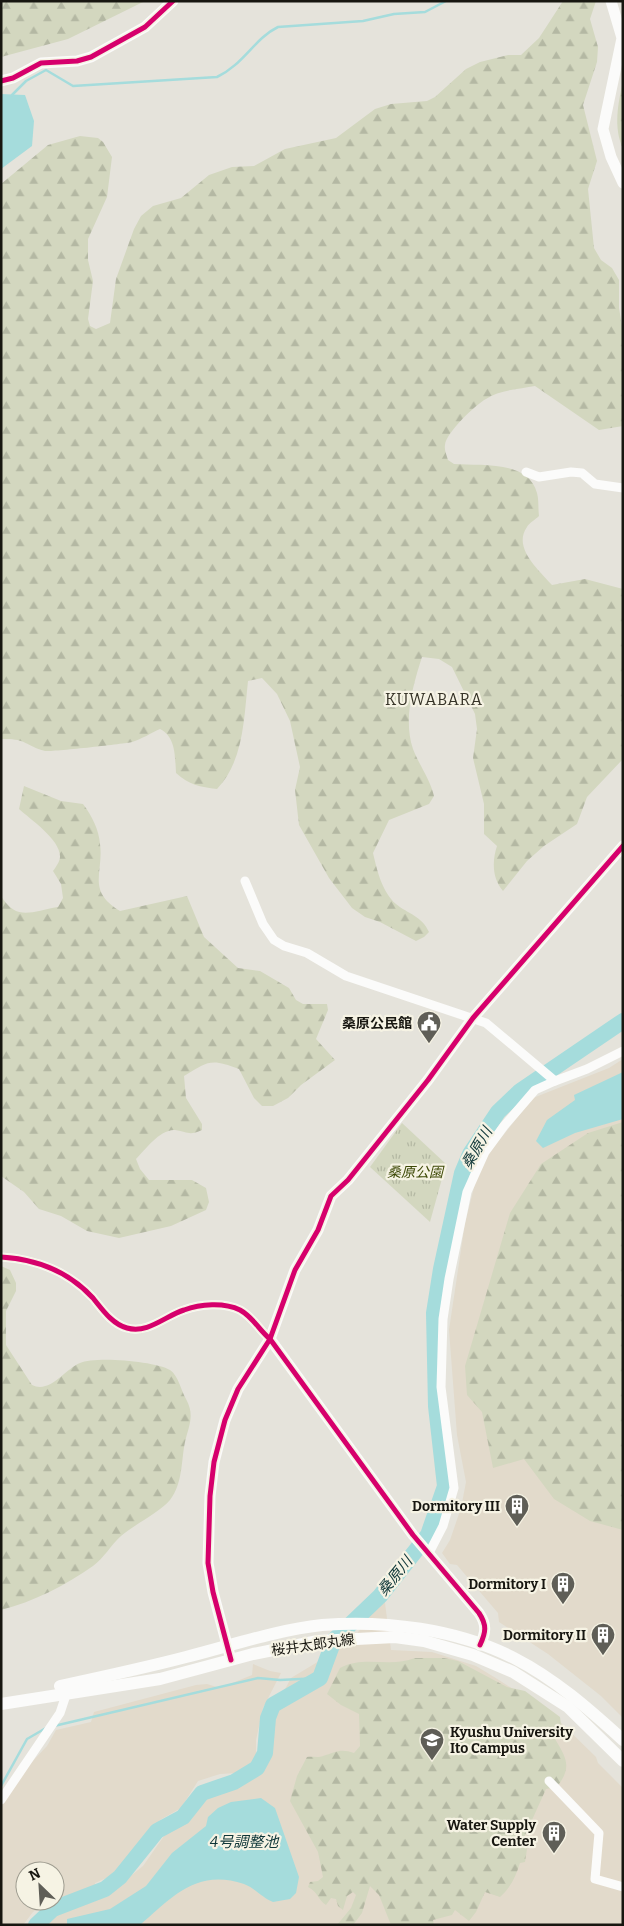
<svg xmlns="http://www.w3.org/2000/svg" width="624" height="1926" font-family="Bitter,'Noto Sans JP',serif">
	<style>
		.education { fill: #e2dacb }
		.grass { fill: url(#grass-tufts) }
		.forest { fill: url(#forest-firs) }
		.water { fill: #a5dcdc }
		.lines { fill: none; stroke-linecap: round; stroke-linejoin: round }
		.stream { stroke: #a5dcdc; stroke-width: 2.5 }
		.river { stroke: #a5dcdc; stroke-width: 16 }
		.minor { stroke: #fbfbfa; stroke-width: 9 }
		.tertiary { stroke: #fbfbfa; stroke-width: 11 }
		.secondary { stroke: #fbfbfa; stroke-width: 12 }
		.cycleway-casing { stroke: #f6f3e4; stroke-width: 8 }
		.cycleway { stroke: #d6006c; stroke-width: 5 }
		.labels { text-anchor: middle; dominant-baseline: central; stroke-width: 4.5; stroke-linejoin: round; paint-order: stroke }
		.poi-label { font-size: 14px; font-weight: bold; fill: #171610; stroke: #f6f3e4; text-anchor: end }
		.park-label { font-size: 14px; font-style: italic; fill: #3d4906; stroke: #f6f3e4 }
		.street-label { font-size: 14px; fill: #171610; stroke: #f6f3e4 }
		.water-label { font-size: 15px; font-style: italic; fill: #0e3638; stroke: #f6f3e4 }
		.quarter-label { font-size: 16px; letter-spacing: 1px; fill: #363327; stroke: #f6f3e4 }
	</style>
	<defs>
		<pattern id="grass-tufts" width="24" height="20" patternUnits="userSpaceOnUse" patternTransform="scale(1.25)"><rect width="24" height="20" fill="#d3d7bf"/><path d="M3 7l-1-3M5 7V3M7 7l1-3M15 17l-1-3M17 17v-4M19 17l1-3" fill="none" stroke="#b4b8a3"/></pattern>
		<pattern id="forest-firs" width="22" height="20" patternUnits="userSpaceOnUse" patternTransform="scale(1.25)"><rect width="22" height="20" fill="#d3d7bf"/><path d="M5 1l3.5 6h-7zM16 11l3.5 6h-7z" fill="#b4b8a3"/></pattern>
	</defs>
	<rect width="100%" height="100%" fill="#e5e3db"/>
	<g class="education">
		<polygon points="623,1059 623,1718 601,1696 548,1654 499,1622 498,1613 457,1565 450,1564 442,1553 450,1540 461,1508 466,1482 457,1435 449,1330 465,1223 478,1172 489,1153 533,1098 609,1068"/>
		<polygon points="384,1595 391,1650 432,1652 476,1666 499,1680 553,1715 596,1757 598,1763 623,1788 623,1925 32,1925 45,1912 53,1908 96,1896 123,1882 143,1866 164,1836 172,1828 191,1818 206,1793 246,1782 260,1773 266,1767 268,1758 268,1735 275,1708 291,1678 339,1649 356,1635"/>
		<polygon points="253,1664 270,1671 281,1673 263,1708 256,1740 256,1754 252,1762 237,1773 220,1774 198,1781 181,1808 160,1820 126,1864 111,1876 95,1883 96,1888 55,1899 55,1871 25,1871 25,1901 49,1901 33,1912 23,1925 1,1925 1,1805 30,1764 47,1746 56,1730 91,1722 94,1712 196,1685 207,1684 220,1688 252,1675"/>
	</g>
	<polygon class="grass" points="402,1123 446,1164 430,1222 370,1167"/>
	<g class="forest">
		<polygon points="1,1 145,1 68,39 1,57"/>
		<path d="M563,1H596L590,19L598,47L597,62L583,105L597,161L588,189L594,248L601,260L612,268L619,280V308L623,332V426L599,430L535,386C520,389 499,390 486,399C475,405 446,433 445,445C444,450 447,456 448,460L454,464C481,466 528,460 537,493C539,500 538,509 539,516C535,520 529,523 527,527C512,548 540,571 552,585L585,579L623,589V759L587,797L577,824L544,846L527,861L503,891C492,878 492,861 497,846L484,834V804L473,758L477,729L475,714L452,667L439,659L422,657C413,685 403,720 413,749C419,765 430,779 434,796L429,804L389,820L373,853C377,870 382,892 396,904C408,914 422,916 429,932L424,937L416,941L380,922L365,917L352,908L329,878L299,825L295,790L300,767L290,721L277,694L262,678L248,681C244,717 244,761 217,789C200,787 189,785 176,773C175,757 176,737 160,729C151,733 142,739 132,742C124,744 50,752 45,751C24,745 26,738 1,739V184L48,145L80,136L98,138L103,142L112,157L107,197L88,239V260L93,281L88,319L90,326L96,329L110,323L116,279L134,229L141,216L153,206L181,198L209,175L232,167L254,166L285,149L336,138L375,109L391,104L427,101L435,97L466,69L480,62L508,55H521L539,38Z"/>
		<path d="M623,81V149C613,127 618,104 623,81Z"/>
		<path d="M24,786L61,801L83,804C92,816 99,830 100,844C104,873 86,890 120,911L187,896L204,937L238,968L260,971L289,988L296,1000L303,1004H327L328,1010L316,1039L335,1060L301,1085L288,1098L273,1106H262L254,1098L239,1069C211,1058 208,1061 184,1076L186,1098L202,1124V1130C189,1136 188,1132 175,1130C160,1129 145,1150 136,1159L140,1169L149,1180H192L206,1188L209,1202L206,1210L171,1226L119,1238L87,1231L61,1216L39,1209L24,1192L1,1176V896C17,922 32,911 58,907L63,898L61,884L53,871C56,867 60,861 60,857C61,840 30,819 19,809Z"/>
		<polygon points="623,1122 623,1530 590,1521 554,1499 524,1459 493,1468 482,1412 467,1395 465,1366 510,1213 541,1164 588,1133"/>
		<path d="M1,1266L10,1270L16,1283V1291L6,1311V1345L32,1385C50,1394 65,1369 80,1363C95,1356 155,1361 170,1370C178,1375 181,1390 186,1399C195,1415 189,1425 185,1442C181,1461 183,1483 170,1500C159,1513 135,1524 121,1536C111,1545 104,1558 93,1566C66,1585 33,1602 1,1610Z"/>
		<path d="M415,1658H444L458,1661L507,1687L525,1691L560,1717L561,1724L555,1739C567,1759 572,1767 557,1787L546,1789L523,1840L527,1849L525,1862L520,1863C516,1876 511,1887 500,1897L485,1892L476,1912L469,1921L455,1910L452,1915L433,1920L434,1925H391L379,1895L370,1886L362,1913L353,1925H337L351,1908L356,1895L353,1892L347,1896L343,1910L338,1906L336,1899L331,1898L326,1905C318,1900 318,1892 308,1887L310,1882L318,1881L323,1877L318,1852L290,1801L297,1776L307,1757C312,1756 318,1758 323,1756C335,1752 341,1748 354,1753L360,1746L359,1714L341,1705L327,1694L340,1668C363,1655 391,1668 415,1658Z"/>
	</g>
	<g class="water">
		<polygon points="1,94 25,95 34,121 32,146 1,169"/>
		<polygon points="623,1072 623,1119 575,1133 543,1148 536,1141 547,1120 575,1100 574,1095"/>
		<path d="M261,1798L275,1808L299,1877L296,1893L290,1899L273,1902C262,1898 255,1888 244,1884C197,1868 172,1897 140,1925H67V1919L110,1909L146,1886L172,1853L206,1826L208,1817L218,1808L231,1802Z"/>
	</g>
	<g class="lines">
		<g class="stream">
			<path d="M12,95L26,81L46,70L73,86L217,77C243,65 255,38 278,27L363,21L394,14L425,12L446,1"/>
			<polyline points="54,1726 258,1678 280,1680 320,1678"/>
			<polyline points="1,1786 27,1739 46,1728"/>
		</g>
		<polyline class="river" points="36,1925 53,1909 105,1889 120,1877 157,1831 183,1817 202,1793 234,1782 257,1768 265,1753 268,1718 273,1705 320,1678 334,1640 380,1596 428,1535 445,1486 436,1406 434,1313 441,1269 462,1173 470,1154 498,1112 520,1091 623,1021"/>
		<g class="minor">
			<polyline points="526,472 539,477 571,472 582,473 595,484 623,488"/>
			<polyline points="245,881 263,924 274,940 284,946 307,953 346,976 486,1023 555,1081 587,1069 623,1051"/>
			<path d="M1,1257C36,1259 69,1272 93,1298C102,1309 112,1324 127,1328C148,1334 165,1316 184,1310C200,1304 224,1302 240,1310C253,1317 259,1330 270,1339"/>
			<polyline points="429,1553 443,1526 454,1488 441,1387 443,1319 449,1279 467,1192 485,1152 504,1126 535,1090 555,1081"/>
			<polyline points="549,1781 599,1833 595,1879 623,1887"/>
			<polyline points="1,1800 60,1713 68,1689"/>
		</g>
		<g class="tertiary">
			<polyline points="611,1 622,38 603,129 611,157 623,183"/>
			<polyline points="1,81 13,78 41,63 77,61 91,57 145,27 173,1"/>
			<path d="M270,1339L413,1535L479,1613C487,1625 486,1632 480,1645"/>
			<polyline points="231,1660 213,1592 208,1563 210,1496 214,1462 225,1420 238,1389 270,1339 295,1270 318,1230 331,1196 348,1180 428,1080 473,1018 623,846"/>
		</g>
		<g class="secondary">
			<path d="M60,1686C102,1677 144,1668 186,1657C230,1646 276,1630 322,1625C385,1620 457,1629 514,1658C555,1679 589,1709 623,1740"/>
			<polyline points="1,1704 160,1679 253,1654 318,1641 395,1637 424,1641 473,1655 513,1672 568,1707 623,1761"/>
		</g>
		<defs>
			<g id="cycleway">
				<polyline points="1,81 13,78 41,63 77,61 91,57 145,27 173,1"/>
				<path d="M1,1257C36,1259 69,1272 93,1298C102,1309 112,1324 127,1328C148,1334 165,1316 184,1310C200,1304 224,1302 240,1310C253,1317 259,1330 270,1339L413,1535L479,1613C487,1625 486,1632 480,1645"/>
				<polyline points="231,1660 213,1592 208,1563 210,1496 214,1462 225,1420 238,1389 270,1339 295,1270 318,1230 331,1196 348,1180 428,1080 473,1018 623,846"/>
			</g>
		</defs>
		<use href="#cycleway" class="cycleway-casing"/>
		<use href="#cycleway" class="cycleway"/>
	</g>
	<defs>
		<symbol id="civic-pin" viewBox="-11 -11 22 30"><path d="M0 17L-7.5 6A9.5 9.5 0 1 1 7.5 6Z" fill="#5f5e57" stroke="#f6f3e4"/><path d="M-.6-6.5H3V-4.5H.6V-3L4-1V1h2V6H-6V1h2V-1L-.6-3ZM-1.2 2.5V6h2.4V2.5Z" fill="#fff"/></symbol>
		<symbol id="building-pin" viewBox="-11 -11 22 30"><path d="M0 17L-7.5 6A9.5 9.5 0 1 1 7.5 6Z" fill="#5f5e57" stroke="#f6f3e4"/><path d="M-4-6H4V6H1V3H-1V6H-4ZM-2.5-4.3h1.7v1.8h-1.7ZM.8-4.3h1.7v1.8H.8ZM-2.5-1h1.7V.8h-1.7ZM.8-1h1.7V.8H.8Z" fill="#fff"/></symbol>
		<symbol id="university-pin" viewBox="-11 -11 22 30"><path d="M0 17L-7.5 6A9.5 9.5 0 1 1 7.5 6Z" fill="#5f5e57" stroke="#f6f3e4"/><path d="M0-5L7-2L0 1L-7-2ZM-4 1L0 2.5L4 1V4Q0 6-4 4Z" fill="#fff"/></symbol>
	</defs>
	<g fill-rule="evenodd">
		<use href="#civic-pin" x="415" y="1009" width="28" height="38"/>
		<use href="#building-pin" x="503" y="1492" width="28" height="38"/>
		<use href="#building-pin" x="549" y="1570" width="28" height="38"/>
		<use href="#building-pin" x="589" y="1621" width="28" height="38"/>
		<use href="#university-pin" x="418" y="1726" width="28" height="38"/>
		<use href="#building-pin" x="540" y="1819" width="28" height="38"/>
	</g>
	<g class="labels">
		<g class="poi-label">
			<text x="412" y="1023">桑原公民館</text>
			<text x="500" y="1506">Dormitory III</text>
			<text x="546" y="1584">Dormitory I</text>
			<text x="586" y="1635">Dormitory II</text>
			<text x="450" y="1732" text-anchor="start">Kyushu University<tspan x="450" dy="16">Ito Campus</tspan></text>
			<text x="536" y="1825">Water Supply<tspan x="536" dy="16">Center</tspan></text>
		</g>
		<g class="park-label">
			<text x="415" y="1172">桑原公園</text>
		</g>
		<g class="street-label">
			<text transform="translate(313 1645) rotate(-8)">桜井太郎丸線</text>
		</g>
		<g class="water-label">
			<text transform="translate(477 1148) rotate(-60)">桑原川</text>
			<text transform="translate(395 1576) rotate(-51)">桑原川</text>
			<text x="244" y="1842">4号調整池</text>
		</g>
		<g class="quarter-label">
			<text x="434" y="699">KUWABARA</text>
		</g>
	</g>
	<rect width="624" height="1926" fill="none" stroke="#171610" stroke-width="5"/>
	<g transform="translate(40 1886) rotate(335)"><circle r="24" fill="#f6f3e4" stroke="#9d9b8f"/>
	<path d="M0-4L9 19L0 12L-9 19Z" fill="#5f5e57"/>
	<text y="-8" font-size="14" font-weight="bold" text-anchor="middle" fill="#171610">N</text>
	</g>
</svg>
